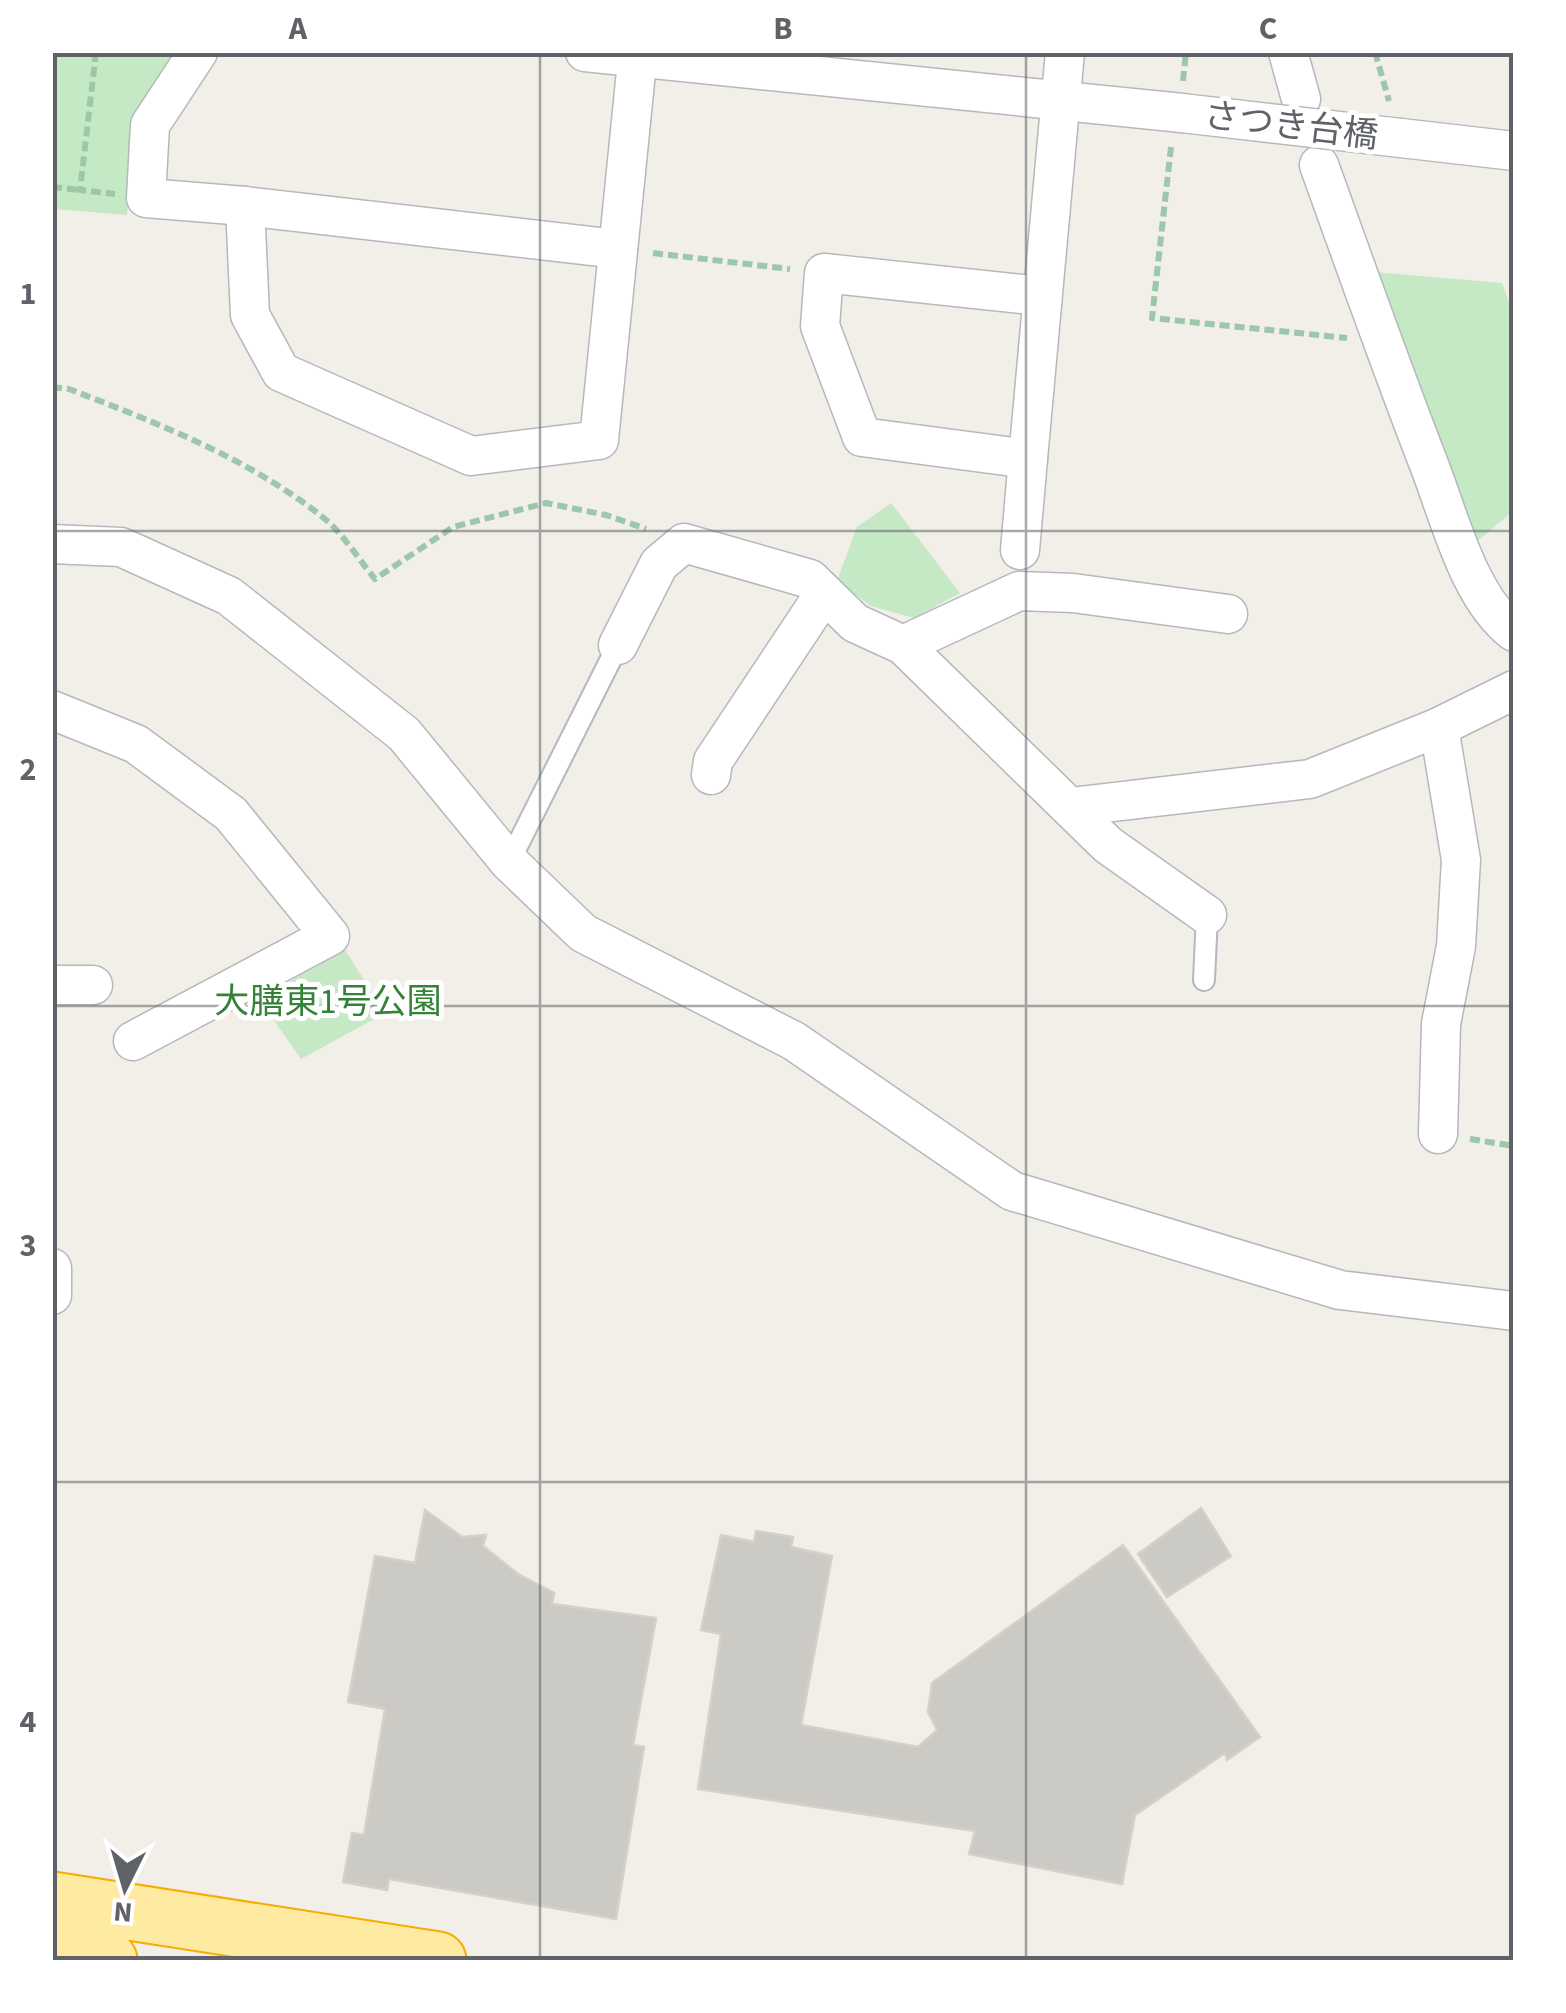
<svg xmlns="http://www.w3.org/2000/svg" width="1566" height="2013" font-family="'Source Sans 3','Noto Sans JP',sans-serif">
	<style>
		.green { fill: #c5e8c5 }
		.building { fill: #cccac5; stroke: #d6d1c6; stroke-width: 2.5 }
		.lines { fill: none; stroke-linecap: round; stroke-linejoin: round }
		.service-casing { stroke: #b5b8bc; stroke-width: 24 }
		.minor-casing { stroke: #b5b8bc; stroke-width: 41 }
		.trunk-casing { stroke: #f9ab00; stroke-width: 59 }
		.path { stroke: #9cc7a9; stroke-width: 6; stroke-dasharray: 10 5; stroke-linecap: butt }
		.service { stroke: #fff; stroke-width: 20 }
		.minor { stroke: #fff; stroke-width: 38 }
		.trunk { stroke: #feeaa1; stroke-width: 55 }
		.minor-bridge-casing { stroke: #b5b8bc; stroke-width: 41; stroke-linecap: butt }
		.minor-bridge { stroke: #fff; stroke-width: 38 }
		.grid { fill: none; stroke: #5f6368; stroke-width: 2.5; stroke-opacity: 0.55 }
		.labels { text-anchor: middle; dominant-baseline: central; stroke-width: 10; stroke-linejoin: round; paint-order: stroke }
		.street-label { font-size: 35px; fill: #5f6368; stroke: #fff }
		.park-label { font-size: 35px; fill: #348238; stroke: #fff }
		.neatline { fill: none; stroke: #5f6368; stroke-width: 4 }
		.grid-label { font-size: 32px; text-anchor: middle; font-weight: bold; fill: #5f6368 }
	</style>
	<rect width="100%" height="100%" fill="#f1efe8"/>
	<g class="green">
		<polygon points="52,53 178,53 135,117 127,215 53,209"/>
		<polygon points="1374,272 1502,283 1514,316 1513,511 1475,543"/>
		<polygon points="891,503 960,593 914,618 871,606 837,581 857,527"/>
		<polygon points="345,950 385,1013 301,1059 259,999"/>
	</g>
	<g class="building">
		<polygon points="1201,1508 1231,1556 1167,1597 1138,1554"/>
		<polygon points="425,1510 462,1537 486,1535 483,1546 518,1574 554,1593 552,1604 656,1618 633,1745 644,1747 616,1919 389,1879 387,1890 343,1882 352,1833 364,1835 385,1709 348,1702 375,1556 415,1563"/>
		<polygon points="756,1531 793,1537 791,1547 832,1556 801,1725 918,1747 937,1730 928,1712 932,1683 1123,1545 1260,1737 1227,1760 1225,1753 1135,1815 1122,1884 969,1854 975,1831 698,1789 721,1634 701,1630 721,1535 754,1542"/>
	</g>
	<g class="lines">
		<defs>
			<g id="service">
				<polyline points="509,862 618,645"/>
				<polyline points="1204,980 1207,915"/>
			</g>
			<g id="minor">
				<polyline points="198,52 150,125 146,198 245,206 617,249"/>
				<polyline points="585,52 1182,113"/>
				<polyline points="1288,52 1301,99"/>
				<polyline points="1401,138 1514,151"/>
				<path d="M1319,165C1355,265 1390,364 1428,462C1449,515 1468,597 1514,632"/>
				<polyline points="245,206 250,315 281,372 471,456 599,440 638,52"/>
				<polyline points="1041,296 824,273 820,326 862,437 1028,459 1065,52"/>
				<polyline points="52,544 121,547 229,596 404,734 509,862 583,933 794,1041 1012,1191 1340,1290 1514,1311"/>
				<polyline points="1020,550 1028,459"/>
				<polyline points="618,645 659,564 684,543 810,579 855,623 903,645 1108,845 1207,915"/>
				<polyline points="903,645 1019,591 1073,593 1228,614"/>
				<polyline points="52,710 136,744 231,814 330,936 133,1041"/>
				<polyline points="711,775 713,761 824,594"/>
				<polyline points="1071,807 1310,779 1439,727 1514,690"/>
				<polyline points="52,985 93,985"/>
				<polyline points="1438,1134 1441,1024 1456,946 1461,860 1439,727"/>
				<polyline points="52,1268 52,1295"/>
			</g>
			<g id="trunk">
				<polyline points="52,1900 438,1960"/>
				<polyline points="52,1951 109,1960"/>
			</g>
		</defs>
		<use href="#service" class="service-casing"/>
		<use href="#minor" class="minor-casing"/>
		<use href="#trunk" class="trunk-casing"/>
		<g class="path">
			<polyline points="96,52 80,190 115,194"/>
			<polyline points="1375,52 1389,101"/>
			<polyline points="1183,81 1186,52"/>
			<polyline points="1171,147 1152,318 1347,338"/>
			<polyline points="52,187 80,190"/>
			<polyline points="653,253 790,269"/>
			<path d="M52,387L69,389C157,423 251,459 325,519C344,535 359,560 375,579L453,527L546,503L606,515L646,529"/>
			<polyline points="1470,1139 1514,1146"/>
		</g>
		<use href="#service" class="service"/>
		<use href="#minor" class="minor"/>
		<use href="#trunk" class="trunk"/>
		<defs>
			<polyline id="minor-bridge" points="1182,113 1401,138"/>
		</defs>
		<use href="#minor-bridge" class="minor-bridge-casing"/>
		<use href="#minor-bridge" class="minor-bridge"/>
	</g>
	<path class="grid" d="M540,52V1960M1026,52V1960M52,531H1514M52,1006H1514M52,1482H1514"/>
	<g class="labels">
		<g class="street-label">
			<text transform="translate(1291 126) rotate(7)">さつき台橋</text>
		</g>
		<g class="park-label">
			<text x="328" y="1002">大膳東1号公園</text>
		</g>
	</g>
	<rect width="1566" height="2013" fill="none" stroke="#ffffff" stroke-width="110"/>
	<g transform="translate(125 1888) rotate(185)" stroke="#ffffff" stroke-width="8" paint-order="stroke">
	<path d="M0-8L18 38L0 25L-18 38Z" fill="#5f6368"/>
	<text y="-15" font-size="28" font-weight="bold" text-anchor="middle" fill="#5f6368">N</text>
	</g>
	<rect x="55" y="55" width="1456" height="1903" class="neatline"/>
	<g class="grid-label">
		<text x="298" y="39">A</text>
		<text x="783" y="39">B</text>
		<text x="1268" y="39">C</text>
		<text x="28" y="304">1</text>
		<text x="28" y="780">2</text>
		<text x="28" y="1256">3</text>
		<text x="28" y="1732">4</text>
	</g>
</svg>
